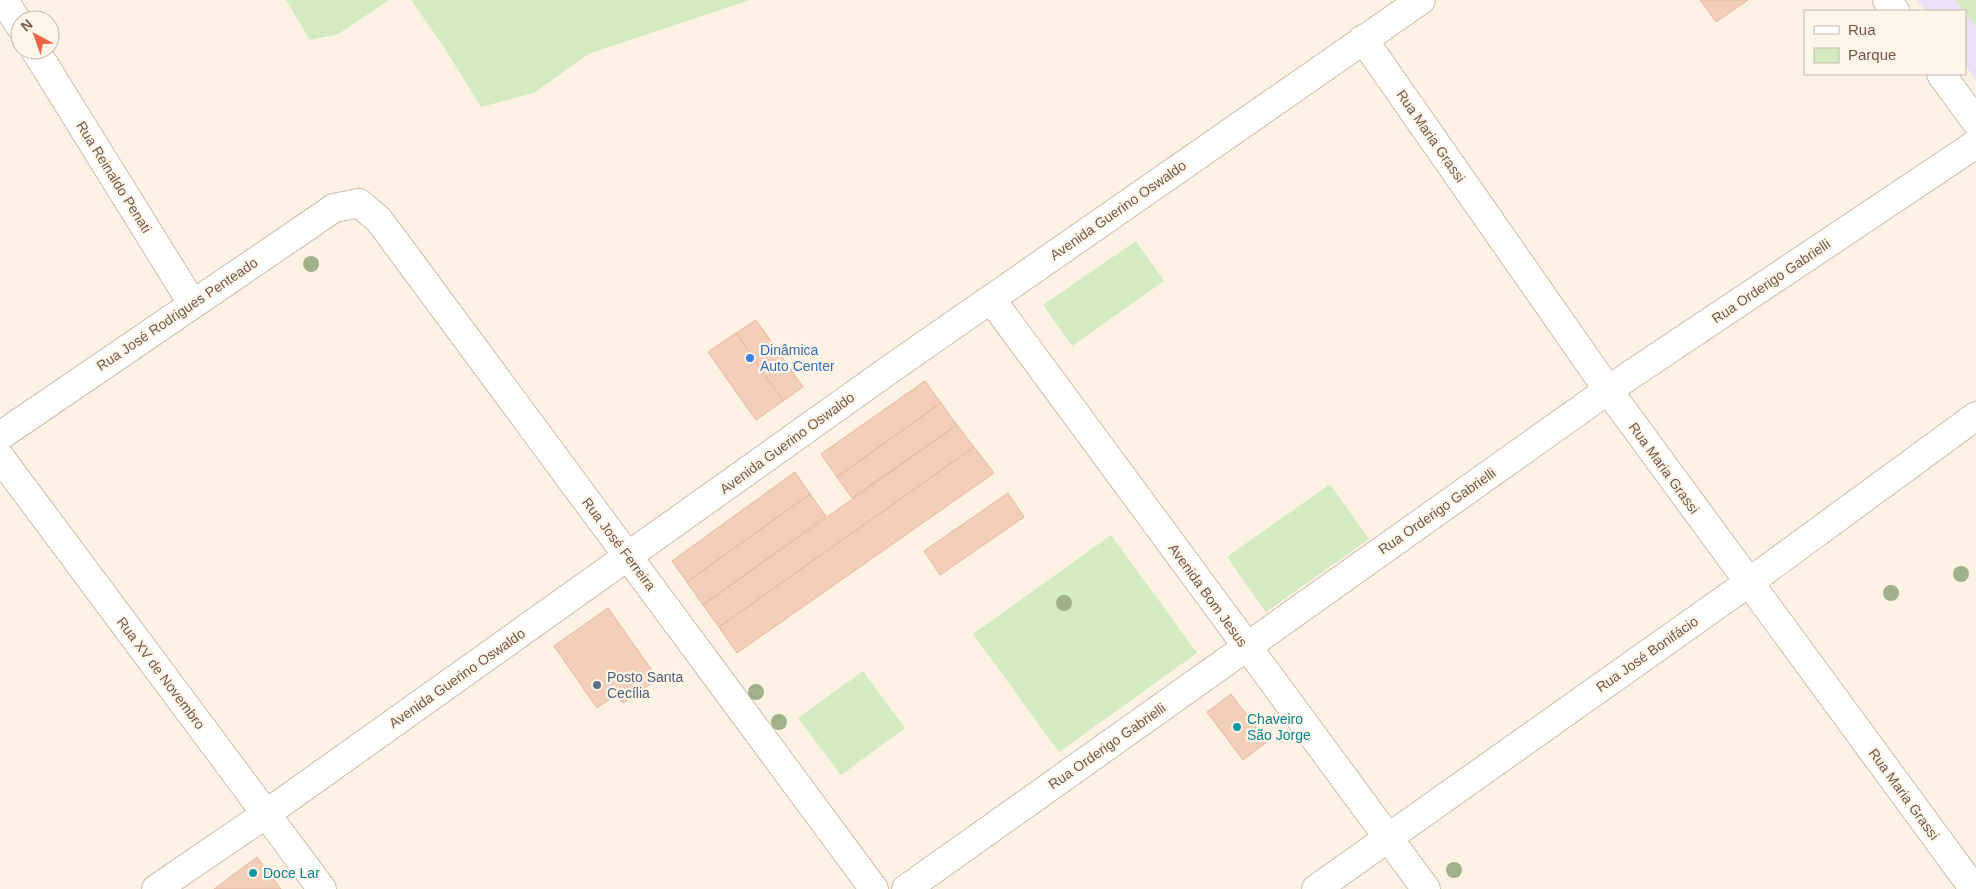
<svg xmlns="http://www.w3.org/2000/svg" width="1976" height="889" font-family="Arial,sans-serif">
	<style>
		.education { fill: #efe0f9 }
		.green { fill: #d3ebc1 }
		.building { fill: #f3cfba; stroke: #e6b59a }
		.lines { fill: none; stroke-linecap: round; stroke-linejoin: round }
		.street-casing { stroke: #d0bbac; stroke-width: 30 }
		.secondary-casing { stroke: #d4bba9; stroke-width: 30 }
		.street { stroke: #fff; stroke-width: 28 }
		.secondary { stroke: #fff; stroke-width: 28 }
		.tree { fill: #a0b189 }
		.shop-dot { fill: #3f7fe0; stroke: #fff6ea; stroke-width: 2 }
		.service-dot { fill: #5c6f8a; stroke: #fff6ea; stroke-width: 2 }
		.culture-dot { fill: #0f9aa8; stroke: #fff6ea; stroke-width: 2 }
		.labels { text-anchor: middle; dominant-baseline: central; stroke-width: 4.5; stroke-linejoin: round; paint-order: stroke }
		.street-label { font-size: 14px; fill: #755748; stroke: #fff6ea }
		.shop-label { font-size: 14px; fill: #366cbe; stroke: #fff6ea; text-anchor: start }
		.service-label { font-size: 14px; fill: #4e5e75; stroke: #fff6ea; text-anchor: start }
		.culture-label { font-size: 14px; fill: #0d838f; stroke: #fff6ea; text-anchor: start }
	</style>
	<rect width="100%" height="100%" fill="#fdf2e3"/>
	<polygon class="education" points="1917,0 1976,0 1976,80 1965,65 1965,11 1926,11"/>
	<g class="green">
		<polygon points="286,0 389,0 338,34 310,40"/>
		<polygon points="411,0 750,0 588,54 534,93 481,107 442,44"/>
		<polygon points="1956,0 1976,0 1976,27"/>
		<polygon points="1136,241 1164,281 1072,346 1043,305"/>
		<polygon points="1330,484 1369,539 1266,612 1227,557"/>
		<polygon points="1111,535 1197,653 1059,752 973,634"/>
		<polygon points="863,671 905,728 841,775 798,718"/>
	</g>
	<g class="building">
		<polygon points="1700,0 1748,0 1716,22"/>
		<polygon points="756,320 803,387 783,401 736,333"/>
		<polygon points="736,333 783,401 756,420 708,352"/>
		<polygon points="925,381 941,403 837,477 821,454"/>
		<polygon points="941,403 957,425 852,498 837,477"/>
		<polygon points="957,425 974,447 719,627 703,605"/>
		<polygon points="974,447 994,473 737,653 719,627"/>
		<polygon points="795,472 810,494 687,582 672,561"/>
		<polygon points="1008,493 1024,517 940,575 924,551"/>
		<polygon points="810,494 826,516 703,605 687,582"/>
		<polygon points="608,608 658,679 623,703 616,695 597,708 554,646"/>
		<polygon points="1231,694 1267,742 1243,760 1207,712"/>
		<polygon points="257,857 281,889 214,889"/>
	</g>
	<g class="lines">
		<defs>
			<g id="street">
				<polyline points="4,0 20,26"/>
				<polyline points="1887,0 1895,11"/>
				<polyline points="1363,39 1608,390 1974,889"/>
				<polyline points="35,50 192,303"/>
				<polyline points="1941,74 1976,122"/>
				<polyline points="0,436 334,208 359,203 379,220 874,889"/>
				<polyline points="0,457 322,889"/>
				<polyline points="156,889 266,814 896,365 991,299"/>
				<polyline points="906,889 1608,390 1976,144"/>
				<polyline points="1316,889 1748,583 1976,416"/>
			</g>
			<polyline id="secondary" points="1421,0 991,299 1426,889"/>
		</defs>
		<use href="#street" class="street-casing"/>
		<use href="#secondary" class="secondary-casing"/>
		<use href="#street" class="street"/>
		<use href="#secondary" class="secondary"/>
	</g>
	<g class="tree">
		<circle cx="311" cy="264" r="8"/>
		<circle cx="1961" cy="574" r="8"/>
		<circle cx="1891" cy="593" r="8"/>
		<circle cx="1064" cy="603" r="8"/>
		<circle cx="756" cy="692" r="8"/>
		<circle cx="779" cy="722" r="8"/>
		<circle cx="1454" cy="870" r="8"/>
	</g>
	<circle class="shop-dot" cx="750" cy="358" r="5"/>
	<circle class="service-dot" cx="597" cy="685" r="5"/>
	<g class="culture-dot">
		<circle cx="1237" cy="727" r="5"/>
		<circle cx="253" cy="873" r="5"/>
	</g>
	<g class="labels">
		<g class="street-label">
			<text transform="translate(1431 136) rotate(55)">Rua Maria Grassi</text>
			<text transform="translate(114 177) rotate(58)">Rua Reinaldo Penati</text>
			<text transform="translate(1118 210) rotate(-35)">Avenida Guerino Oswaldo</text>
			<text transform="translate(1771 281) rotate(-34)">Rua Orderigo Gabrielli</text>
			<text transform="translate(177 314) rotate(-34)">Rua José Rodrigues Penteado</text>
			<text transform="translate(787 443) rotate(-36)">Avenida Guerino Oswaldo</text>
			<text transform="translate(1664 468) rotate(54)">Rua Maria Grassi</text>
			<text transform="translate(1437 511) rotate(-35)">Rua Orderigo Gabrielli</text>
			<text transform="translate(619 544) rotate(53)">Rua José Ferreira</text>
			<text transform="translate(1208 595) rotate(54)">Avenida Bom Jesus</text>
			<text transform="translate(1647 654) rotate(-35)">Rua José Bonifácio</text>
			<text transform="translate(161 673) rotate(53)">Rua XV de Novembro</text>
			<text transform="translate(457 678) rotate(-35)">Avenida Guerino Oswaldo</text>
			<text transform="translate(1107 746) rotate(-35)">Rua Orderigo Gabrielli</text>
			<text transform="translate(1904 794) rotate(54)">Rua Maria Grassi</text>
		</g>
		<g class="shop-label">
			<text x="760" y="350">Dinâmica<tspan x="760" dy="16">Auto Center</tspan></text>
		</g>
		<g class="service-label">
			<text x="607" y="677">Posto Santa<tspan x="607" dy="16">Cecília</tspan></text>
		</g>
		<g class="culture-label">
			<text x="1247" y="719">Chaveiro<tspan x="1247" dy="16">São Jorge</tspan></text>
			<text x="263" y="873">Doce Lar</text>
		</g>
	</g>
	<rect x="1804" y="10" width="162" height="65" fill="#fff6ea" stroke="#c8b6a9"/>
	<rect x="1814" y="26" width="25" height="8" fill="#ffffff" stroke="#c8b6a9"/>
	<text x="1848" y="35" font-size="15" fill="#755748">Rua</text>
	<rect x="1814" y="48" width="25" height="15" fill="#d3ebc1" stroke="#c8b6a9"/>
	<text x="1848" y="60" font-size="15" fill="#755748">Parque</text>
	<g transform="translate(35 35) rotate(319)"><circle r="24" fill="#fff6ea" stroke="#c8b6a9"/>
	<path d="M0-4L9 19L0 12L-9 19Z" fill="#ea6645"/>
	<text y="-8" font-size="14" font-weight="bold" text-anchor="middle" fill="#755748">N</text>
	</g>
</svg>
